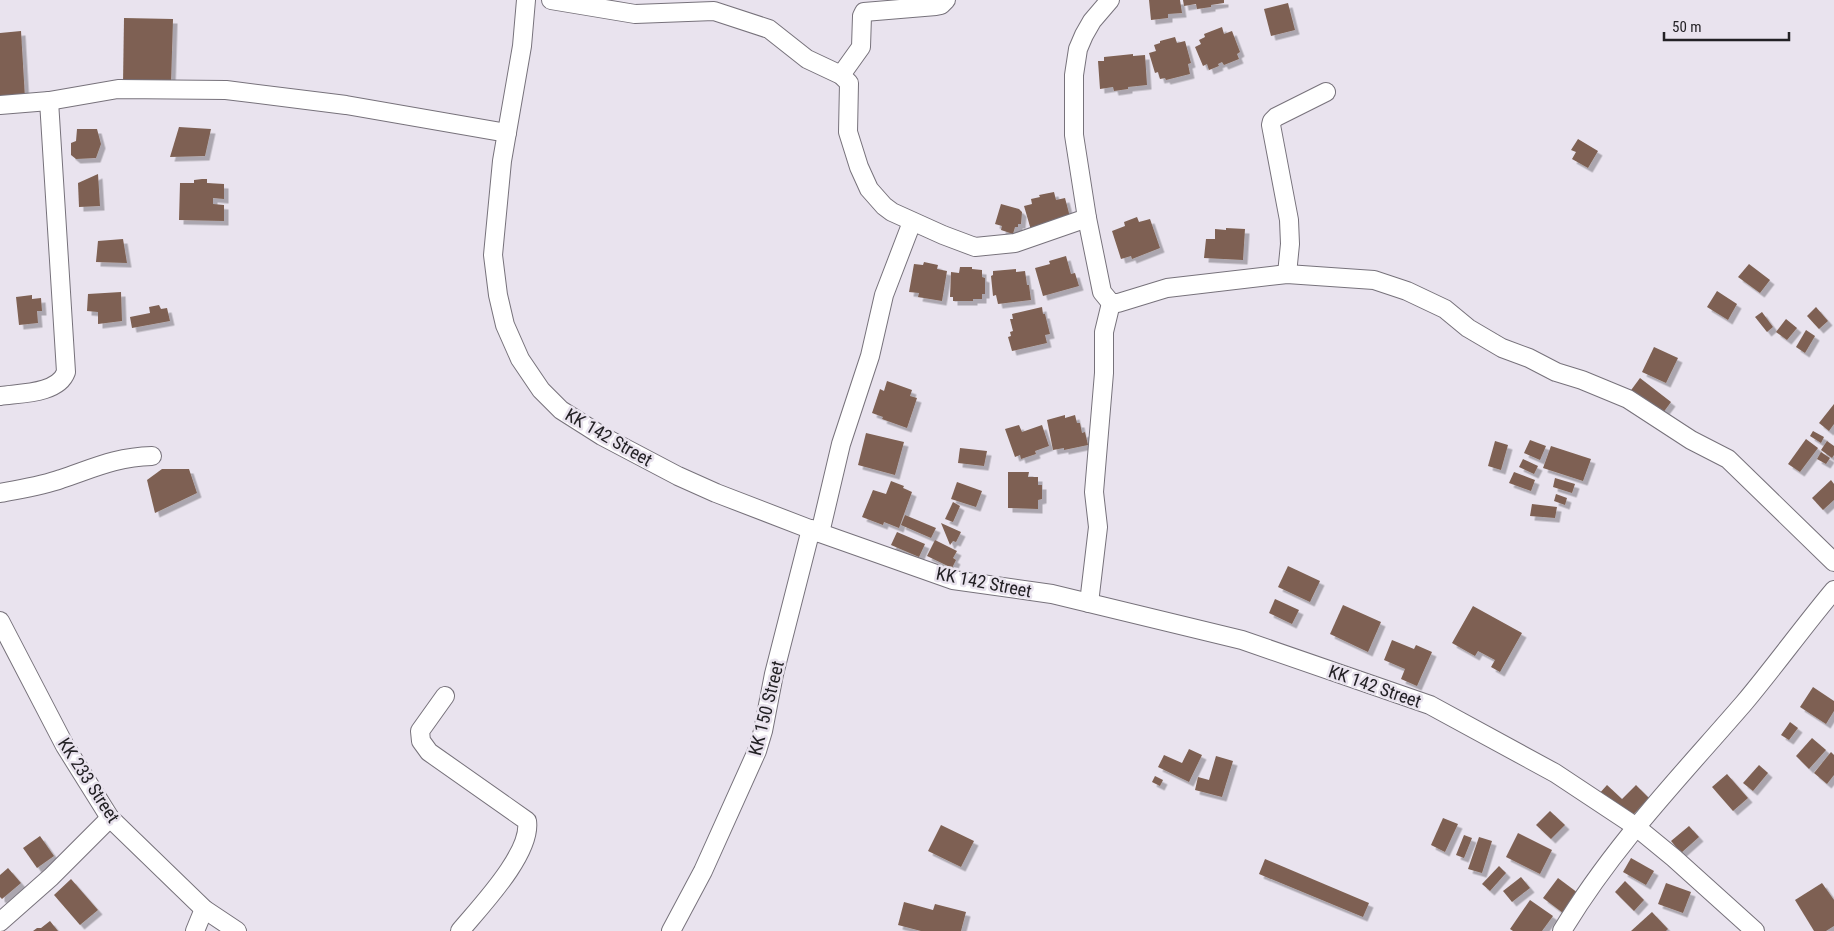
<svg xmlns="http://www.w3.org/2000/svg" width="1834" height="931" font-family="'Roboto Condensed',sans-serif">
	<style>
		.building { fill: #7e6152; filter: url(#shadow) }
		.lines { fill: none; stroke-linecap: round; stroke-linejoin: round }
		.minor-casing { stroke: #77727b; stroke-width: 20 }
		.minor { stroke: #fff; stroke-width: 18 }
		.labels { text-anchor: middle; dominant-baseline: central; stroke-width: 5; stroke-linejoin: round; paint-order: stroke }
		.street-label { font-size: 18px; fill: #232125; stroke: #e9e3ee }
	</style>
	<defs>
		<filter id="shadow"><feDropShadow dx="4.5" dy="4.5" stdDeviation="0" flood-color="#0004"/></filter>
	</defs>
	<rect width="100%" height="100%" fill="#e9e3ee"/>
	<g class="building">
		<polygon points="1149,0 1180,0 1182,13 1168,14 1168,18 1151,20"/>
		<polygon points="1183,0 1224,0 1224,3 1211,5 1211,7 1197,9 1196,4 1184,6"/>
		<polygon points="1288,3 1295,30 1271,36 1264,9"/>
		<polygon points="124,18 173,19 171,84 123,84"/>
		<polygon points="1222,27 1224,34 1232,31 1240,52 1237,54 1239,59 1224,65 1222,62 1218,64 1219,66 1209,70 1207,64 1203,66 1195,47 1201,44 1199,40 1205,37 1204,34"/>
		<polygon points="21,31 25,98 0,98 0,33"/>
		<polygon points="1175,37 1177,43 1185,41 1191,63 1188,64 1190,74 1166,80 1165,78 1160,79 1158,72 1155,73 1149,53 1156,51 1154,45 1160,43 1160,41"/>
		<polygon points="1133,54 1133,56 1145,55 1147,85 1128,87 1128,89 1114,91 1113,87 1100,89 1098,61 1104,61 1104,57"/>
		<polygon points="179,127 211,129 205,156 170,157"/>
		<polygon points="77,129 97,129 101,144 96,158 76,159 71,155 71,143 76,141"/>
		<polygon points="1578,139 1598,151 1588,168 1572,159 1576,152 1571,150"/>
		<polygon points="98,174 100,206 79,207 78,183"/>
		<polygon points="202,179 207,179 207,183 224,184 224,199 213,198 213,204 224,205 224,221 179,220 180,183 194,183 194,180"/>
		<polygon points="1054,192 1056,200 1065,198 1070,217 1031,230 1024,206 1032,204 1031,199 1040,197 1039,195"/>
		<polygon points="1001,204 1019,209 1022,212 1021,224 1018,224 1018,227 1015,227 1013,234 1001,230 1002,226 995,224"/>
		<polygon points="1137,217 1139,222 1150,219 1160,248 1132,259 1131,256 1121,259 1112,231 1125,226 1124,222"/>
		<polygon points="1226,228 1245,229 1243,260 1204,258 1206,239 1215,239 1215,229 1226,230"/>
		<polygon points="123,239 127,263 96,262 98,241"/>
		<polygon points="1066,256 1071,274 1075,273 1079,286 1043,296 1035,268 1050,264 1049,261"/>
		<polygon points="924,262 938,265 937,269 947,271 942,301 918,297 919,293 909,292 914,264 923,265"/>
		<polygon points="1749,264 1770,280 1760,293 1738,277"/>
		<polygon points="960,267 972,267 972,269 982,270 982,277 985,278 985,294 982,294 982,299 973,299 973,301 953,301 953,297 950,297 951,272 959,273"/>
		<polygon points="1016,269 1016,272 1025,271 1027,285 1029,285 1031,300 998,304 996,295 993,296 991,276 993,275 993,271"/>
		<polygon points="1717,291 1737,304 1728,320 1707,307"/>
		<polygon points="121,292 122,321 98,324 98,312 87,311 88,294"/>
		<polygon points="32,295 32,299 41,298 42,311 37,311 38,323 19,325 16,297"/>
		<polygon points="159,305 161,309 167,308 170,321 132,328 130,317 150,313 149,307"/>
		<polygon points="1042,307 1043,314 1045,314 1050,334 1045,335 1047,343 1012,351 1008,337 1011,336 1010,332 1013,331 1010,319 1013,319 1012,314"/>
		<polygon points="1816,307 1828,321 1819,329 1807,316"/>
		<polygon points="1762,312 1773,327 1767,332 1755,317"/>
		<polygon points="1786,319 1797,328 1787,340 1776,332"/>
		<polygon points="1806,330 1815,336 1805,353 1796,347"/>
		<polygon points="1654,347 1678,358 1666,383 1642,372"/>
		<polygon points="1640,378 1671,402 1657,421 1626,397"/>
		<polygon points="887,381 912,390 910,396 917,398 907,428 882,419 883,417 872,413 880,389 884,391"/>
		<polygon points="1834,404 1834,424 1829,431 1819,423"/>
		<polygon points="1065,415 1065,418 1075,415 1077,423 1080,423 1082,433 1085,432 1088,445 1064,450 1064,448 1053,450 1047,420"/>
		<polygon points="1019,425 1022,432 1042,425 1049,446 1035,451 1036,454 1021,459 1020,455 1015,457 1005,429"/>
		<polygon points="1813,431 1824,437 1821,443 1810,436"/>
		<polygon points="866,433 904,442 895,475 858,465"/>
		<polygon points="1806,439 1818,448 1800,472 1788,464"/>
		<polygon points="1530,440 1546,446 1540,460 1524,453"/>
		<polygon points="1495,441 1508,445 1501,470 1488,466"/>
		<polygon points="1827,441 1834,446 1834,455 1832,458 1821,450"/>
		<polygon points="1551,446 1591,459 1583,481 1543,468"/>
		<polygon points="960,448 987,451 984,466 958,463"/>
		<polygon points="1821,452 1830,458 1826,464 1817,459"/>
		<polygon points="1523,459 1538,466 1534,474 1519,467"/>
		<polygon points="162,469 189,469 197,493 155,513 147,480"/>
		<polygon points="1008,472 1029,472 1028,477 1038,477 1038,485 1042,485 1042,499 1038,500 1038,509 1008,508"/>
		<polygon points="1514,472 1535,480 1531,491 1509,483"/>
		<polygon points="1555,478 1575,484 1572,493 1553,487"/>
		<polygon points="1831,480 1834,484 1834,500 1823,510 1812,498"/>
		<polygon points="891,481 904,486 903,488 912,492 899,528 884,522 883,525 862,517 873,490 886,494"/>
		<polygon points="957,482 982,491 976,507 951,499"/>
		<polygon points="1556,494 1567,498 1565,505 1554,501"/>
		<polygon points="953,502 960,506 953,522 945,519"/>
		<polygon points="1532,504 1557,507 1555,518 1530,516"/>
		<polygon points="905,515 936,528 931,538 901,525"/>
		<polygon points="941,523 961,532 956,542 953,541 950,545"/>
		<polygon points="897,532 925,544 919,557 891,545"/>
		<polygon points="935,540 957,551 953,558 956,560 952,568 927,556"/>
		<polygon points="1288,566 1320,581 1310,602 1278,587"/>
		<polygon points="1275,599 1299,610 1292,624 1269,613"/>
		<polygon points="1343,605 1381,622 1368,652 1330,634"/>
		<polygon points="1473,606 1522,633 1500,672 1491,667 1495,660 1478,651 1475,656 1452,643"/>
		<polygon points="1392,640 1414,649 1416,645 1432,652 1417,686 1401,679 1405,669 1384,660"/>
		<polygon points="1813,687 1834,701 1834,711 1826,724 1800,707"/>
		<polygon points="1790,722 1798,728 1789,740 1781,735"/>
		<polygon points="1812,738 1826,750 1809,769 1796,756"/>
		<polygon points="1189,749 1202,755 1189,782 1158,767 1164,755 1182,763"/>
		<polygon points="1831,752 1834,755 1834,775 1827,784 1814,773"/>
		<polygon points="1216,756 1233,761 1222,797 1195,790 1198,777 1209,780"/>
		<polygon points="1759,765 1768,773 1753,791 1743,783"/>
		<polygon points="1727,774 1748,798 1733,811 1712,787"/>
		<polygon points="1155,776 1163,780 1160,786 1152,782"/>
		<polygon points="1607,785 1622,799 1636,785 1649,798 1626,822 1598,795"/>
		<polygon points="1550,811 1565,825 1551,839 1536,825"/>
		<polygon points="1443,818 1458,824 1445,852 1431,845"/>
		<polygon points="941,825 974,841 961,867 928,851"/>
		<polygon points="1689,826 1699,837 1681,853 1671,841"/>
		<polygon points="1518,833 1552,850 1540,874 1506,857"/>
		<polygon points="1464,835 1472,838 1464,858 1456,855"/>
		<polygon points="40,836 54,856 37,868 23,848"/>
		<polygon points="1479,837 1492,841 1482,873 1468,869"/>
		<polygon points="1631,858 1654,871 1646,885 1623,872"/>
		<polygon points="1265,859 1369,903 1363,917 1259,874"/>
		<polygon points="1499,866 1506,873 1490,891 1482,884"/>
		<polygon points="8,868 21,883 2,899 0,897 0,875"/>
		<polygon points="1521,877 1530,888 1512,902 1503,891"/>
		<polygon points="1558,878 1578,893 1563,913 1543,898"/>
		<polygon points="71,879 98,910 80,925 54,895"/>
		<polygon points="1625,881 1644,900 1634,911 1615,892"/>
		<polygon points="1666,883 1691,892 1683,913 1658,904"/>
		<polygon points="1822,883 1834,900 1834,926 1826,931 1814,931 1795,900"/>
		<polygon points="1530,900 1553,916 1542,931 1513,931 1510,929"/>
		<polygon points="904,902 933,910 935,904 966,912 961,931 921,931 898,925"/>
		<polygon points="1652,912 1668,929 1666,931 1631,931"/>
		<polygon points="50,921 58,931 33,931 37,928 41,928"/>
	</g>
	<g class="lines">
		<defs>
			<g id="minor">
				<polyline points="526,0 522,46 502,161 493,255 498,295 505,325 520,359 541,390 561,410 602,436 678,476 716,493 820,533 953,580 1052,594 1242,640 1430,705 1555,773 1635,826 1674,858 1755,931"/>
				<polyline points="551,0 635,14 714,11 769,29 807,59 841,75 849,83 848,132 859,167 869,189 884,206 892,212 943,235 975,247 1015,243 1087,218"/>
				<polyline points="1110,0 1092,21 1084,35 1078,49 1074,75 1074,135 1087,218 1102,292 1111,303 1118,303 1167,288 1287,274 1374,280 1407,291 1445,309 1468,328 1502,348 1529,358 1556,372 1582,380 1628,399 1691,440 1728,459 1834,562"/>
				<polyline points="841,75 861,47 862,16 864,12 936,6 941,5 946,0"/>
				<polyline points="0,105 49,101 118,89 226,90 346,105 507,133"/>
				<polyline points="1287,274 1290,244 1289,220 1271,125 1272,121 1276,117 1326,92"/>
				<path d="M0,396C20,393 58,394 66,372L49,101"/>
				<path d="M0,493C20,489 42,486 61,479C94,468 116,457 152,456"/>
				<polyline points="820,533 841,444 870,356 884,295 912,222"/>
				<polyline points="1089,603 1098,527 1094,492 1104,373 1104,332 1111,303"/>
				<polyline points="0,621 65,746 110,818 204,909 237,931"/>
				<path d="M445,696L420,731L421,741L429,752L527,821C532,853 480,907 460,931"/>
				<polyline points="0,922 51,877 110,818"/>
				<polyline points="195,931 204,909"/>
				<polyline points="671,931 703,871 757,751 763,731 774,674 811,529"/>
				<path d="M1562,931C1613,846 1680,777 1744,703C1775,666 1803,627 1834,590"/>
			</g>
		</defs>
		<use href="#minor" class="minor-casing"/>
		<use href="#minor" class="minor"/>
	</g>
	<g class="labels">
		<g class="street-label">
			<text transform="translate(609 437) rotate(30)">KK 142 Street</text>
			<text transform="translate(984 582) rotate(11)">KK 142 Street</text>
			<text transform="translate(1375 686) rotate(19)">KK 142 Street</text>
			<text transform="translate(766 708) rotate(-76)">KK 150 Street</text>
			<text transform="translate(89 780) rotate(57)">KK 233 Street</text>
		</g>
	</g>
	<path d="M1664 32v8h125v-8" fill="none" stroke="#232125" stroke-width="2.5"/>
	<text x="1672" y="32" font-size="15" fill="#232125" stroke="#e9e3ee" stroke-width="4" paint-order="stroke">50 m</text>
</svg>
